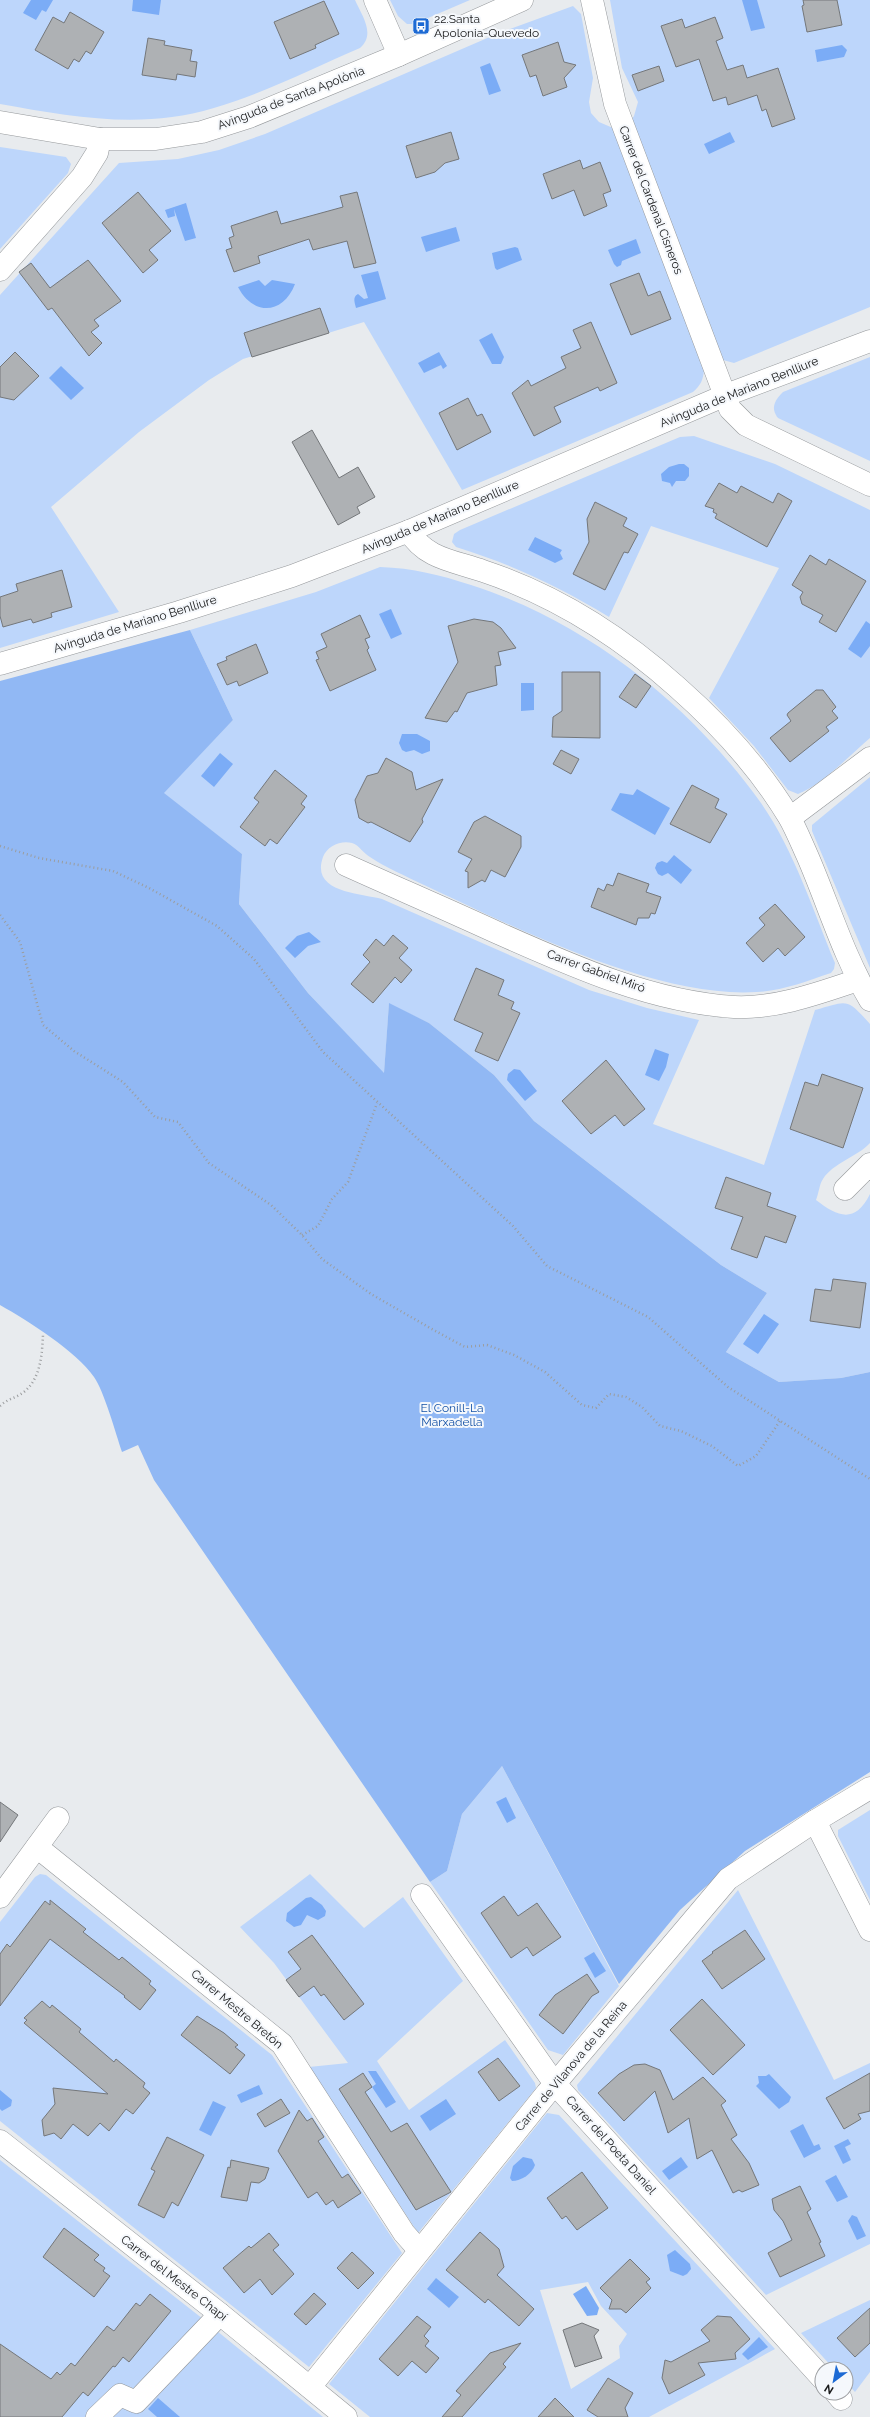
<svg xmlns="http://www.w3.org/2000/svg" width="870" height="2417" font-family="Raleway,sans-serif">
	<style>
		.green { fill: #bdd6fb; fill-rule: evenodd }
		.forest { fill: #91b8f4 }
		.water { fill: #7bacf6 }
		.building { fill: #aeb1b4; stroke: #74777a }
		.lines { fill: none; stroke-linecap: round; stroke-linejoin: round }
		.minor-casing { stroke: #95989b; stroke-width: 23 }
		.path { stroke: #9b9d9f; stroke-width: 2.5; stroke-dasharray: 1 3; stroke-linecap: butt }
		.minor { stroke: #fff; stroke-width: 22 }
		.labels { text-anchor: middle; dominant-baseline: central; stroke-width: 4; stroke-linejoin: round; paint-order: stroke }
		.poi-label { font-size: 12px; fill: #18191a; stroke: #f5f8fc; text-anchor: start }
		.street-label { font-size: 12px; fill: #18191a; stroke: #f5f8fc }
		.park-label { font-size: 12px; fill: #1552a6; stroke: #f5f8fc }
	</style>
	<rect width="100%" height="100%" fill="#e8ebee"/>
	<g class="green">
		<path d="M0,0H355C362,16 376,34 360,48C301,73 235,109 172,117C115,125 56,114 0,104Z"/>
		<polygon points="390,0 470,0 414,24 407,24 398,16"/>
		<polygon points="610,0 870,0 870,307 734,363 723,360 630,121 634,116 638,102 622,68"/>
		<path d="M573,6L581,14L593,78L589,102L591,113L599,122L613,128L704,370C703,380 701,385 693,392L462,490L364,322L243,359L209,380L139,432L51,507L119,612L0,648V295L119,163L178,159L219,150L265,134L499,33Z"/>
		<polygon points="0,147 66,157 71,164 68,173 0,249"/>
		<path d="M870,357V461L778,418C770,408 775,400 783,392Z"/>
		<path d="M694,436L775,464L870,510V738C850,755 822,785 798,794L788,790L754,746L709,698L779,568L651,526L609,617C560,587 511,564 456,547L452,542L454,534L460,530L680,437Z"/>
		<path d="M380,567C413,568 440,575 471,585C587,622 690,704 761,803C794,850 813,910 835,963L834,969L831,973C807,981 782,991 757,992C657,999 514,927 424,885C406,876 386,868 370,857C364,854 359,845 352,843C341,840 327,846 323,857C310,893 361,893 382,899L589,990L647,1008L699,1020L653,1124L764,1165L815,1010C848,1001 846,997 870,1024V1143C857,1157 833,1163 823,1179C819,1185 819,1193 816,1200C838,1217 855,1224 870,1194V1372L841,1378L779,1382L726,1352L767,1293L721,1265L534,1121L494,1075L429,1023L389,1004L384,1074L308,993L239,904L242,854L163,793L233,720L190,630L316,592Z"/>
		<polygon points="870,777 870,968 812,831 812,825"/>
		<polygon points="502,1766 619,1986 563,2055 548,2050 430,1882 447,1871 462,1814"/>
		<polygon points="870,1810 870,1900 838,1836 838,1830"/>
		<polygon points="40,1874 46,1875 272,2055 402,2253 309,2367 0,2121 0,1922 35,1877"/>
		<polygon points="310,1874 364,1928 403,1897 463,1981 377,2061 409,2110 505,2040 535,2083 536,2088 418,2233 309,2067 348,2063 274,1963 240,1927"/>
		<polygon points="738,1890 834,2080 870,2063 870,2244 766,2295 578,2090 577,2085"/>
		<path d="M547,2113L559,2115L775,2349L649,2417H370L329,2384ZM588,2282L601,2306L627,2334L619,2346L620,2358L571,2389L540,2290Z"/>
		<polygon points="0,2160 203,2319 133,2393 110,2390 85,2417 0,2417"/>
		<polygon points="870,2300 870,2372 855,2392 846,2382 846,2369 834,2369 801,2333"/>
		<polygon points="217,2331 323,2417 109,2417"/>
	</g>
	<path class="forest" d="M190,630L233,720L164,793L242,854L239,904L308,993L384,1073L389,1003L429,1023L494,1075L534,1121L721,1265L767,1293L726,1352L779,1382L841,1378L870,1372V1772L745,1851L680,1910L619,1984L502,1766L462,1814L447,1871L430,1882L154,1480L138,1445L122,1452C116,1434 104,1391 94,1377C76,1351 28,1321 0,1305V681Z"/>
	<g class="water">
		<polygon points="31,0 53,0 46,12 42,10 36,20 23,13"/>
		<polygon points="133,0 161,0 159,15 132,11"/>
		<polygon points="742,0 757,0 765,28 751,31"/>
		<polygon points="842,45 847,50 844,57 817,62 815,50"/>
		<polygon points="490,63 501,91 489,95 480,67"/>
		<polygon points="730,132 735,142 709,154 704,144"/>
		<polygon points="186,203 196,238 185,241 174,209 175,216 168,218 165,210"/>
		<polygon points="456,227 460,241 426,252 421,237"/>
		<polygon points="636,239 641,253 622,261 621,265 617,267 614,264 608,250"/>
		<polygon points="515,247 518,248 522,260 497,270 495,268 492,253"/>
		<path d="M378,271L386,299L356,308C355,303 352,297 358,294L364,299L368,298L361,275Z"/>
		<path d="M259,280L265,286L272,280L295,284C283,315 253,316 238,287Z"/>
		<polygon points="492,333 504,357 501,364 492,364 479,340"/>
		<polygon points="439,352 447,366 443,369 441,365 424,373 418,363"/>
		<polygon points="61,366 84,388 71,400 49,378"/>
		<polygon points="679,464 684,464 689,468 689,476 685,481 676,481 672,487 670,483 662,481 661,474 669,467"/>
		<polygon points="535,537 562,550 560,553 563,559 555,563 528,550"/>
		<polygon points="391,609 402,634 391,639 379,614"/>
		<polygon points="866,621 870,624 870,646 861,658 848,649"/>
		<polygon points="521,683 534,683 534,710 521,711"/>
		<polygon points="402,734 417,734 430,741 430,751 422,754 414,750 406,752 402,750 399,743"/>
		<polygon points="220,753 233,764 214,787 201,776"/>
		<polygon points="637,789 670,808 655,835 611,810 620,793 633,795"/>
		<polygon points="674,855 692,870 681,884 668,873 662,876 658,874 655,868 657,863 662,861 667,863"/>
		<polygon points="309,932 321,942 308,946 295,958 285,948 297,936"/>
		<polygon points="655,1049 669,1054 666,1067 659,1081 645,1075"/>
		<polygon points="514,1069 520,1070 537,1091 525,1101 507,1080 508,1074"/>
		<polygon points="764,1314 779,1324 758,1354 743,1344"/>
		<polygon points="506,1797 516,1818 507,1823 496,1802"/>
		<polygon points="311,1897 322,1905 326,1911 325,1916 318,1920 307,1915 301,1925 294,1927 286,1921 287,1913 306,1898"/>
		<polygon points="594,1952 606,1971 595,1978 584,1958"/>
		<polygon points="368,2071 376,2071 396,2102 386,2108 372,2087 376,2084"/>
		<polygon points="769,2074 791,2097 789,2102 779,2109 756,2086 759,2083 758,2076 766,2076"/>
		<polygon points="259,2085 263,2094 241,2103 237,2095"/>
		<polygon points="0,2090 12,2100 11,2106 2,2111 0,2109"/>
		<polygon points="446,2099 456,2114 430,2131 420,2116"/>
		<polygon points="213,2101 226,2107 211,2136 199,2130"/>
		<polygon points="803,2124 814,2146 819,2144 821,2149 804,2158 790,2131"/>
		<polygon points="848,2139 851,2144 845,2147 851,2160 843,2164 834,2146"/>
		<path d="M523,2157L532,2159L535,2165C532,2174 521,2181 512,2181L510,2178L513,2166Z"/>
		<polygon points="681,2157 688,2167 669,2180 662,2171"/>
		<polygon points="836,2175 848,2197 837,2202 825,2181"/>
		<polygon points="852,2215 857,2217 866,2236 857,2240 848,2221"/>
		<polygon points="675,2250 690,2264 691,2269 687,2274 683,2276 670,2271 667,2255"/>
		<polygon points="436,2278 459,2297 449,2308 427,2289"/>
		<polygon points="586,2286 599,2308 597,2315 587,2316 573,2294"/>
		<polygon points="759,2337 768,2347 748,2360 742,2354"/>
		<polygon points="158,2398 180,2417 157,2417 148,2409"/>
	</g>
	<g class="building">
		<polygon points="803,0 837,0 842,25 807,32 802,6 804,5"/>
		<polygon points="324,1 339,34 315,45 316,48 290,59 274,22"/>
		<polygon points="70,12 104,32 91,54 86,51 79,62 74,59 68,69 35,50 53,17 64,23"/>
		<polygon points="715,17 723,38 716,41 727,70 743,65 747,78 778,68 795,119 772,127 766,109 762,111 757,95 728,105 726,97 713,101 699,59 676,67 661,26 682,19 685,28"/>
		<polygon points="148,38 165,41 164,45 192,50 190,61 197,62 195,77 177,74 176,80 142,75"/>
		<polygon points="558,42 564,62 576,65 564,78 567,87 543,96 536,75 530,77 522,55"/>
		<polygon points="659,66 664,81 638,91 632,75"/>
		<polygon points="451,132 459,159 445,163 435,172 416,178 406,146"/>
		<polygon points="580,160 583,169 600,162 611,191 603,194 607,206 584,216 574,190 552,199 543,174"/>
		<polygon points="138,192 171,231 149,250 158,260 143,273 102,223"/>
		<polygon points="357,192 376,263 354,268 347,241 313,250 309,239 258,256 260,263 234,272 226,250 232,248 229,238 234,236 231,226 277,211 281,224 343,207 340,196"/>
		<polygon points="88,260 121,301 94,320 99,326 91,332 102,343 89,356 52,308 48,310 19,272 31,263 50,288"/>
		<polygon points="639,273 648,296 660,291 671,319 631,335 610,284"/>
		<polygon points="320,308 329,333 252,357 244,333"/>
		<polygon points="591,322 617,383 600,391 598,387 554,407 561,422 534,436 512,393 528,380 531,386 566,368 561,357 581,348 573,330"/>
		<polygon points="15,352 39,376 14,400 0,397 0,367"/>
		<polygon points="468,398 477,416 482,414 491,432 457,450 439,413"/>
		<polygon points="312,430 339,478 358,467 375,497 357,507 360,513 338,525 292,442"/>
		<polygon points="719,483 737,493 741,486 773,503 778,493 792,501 767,547 715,518 717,514 713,512 714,509 705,506"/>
		<polygon points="595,502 627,518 623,526 638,534 628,553 624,552 605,590 573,574 589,542 587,519"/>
		<polygon points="810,555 826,565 829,559 866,581 836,632 819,622 823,615 802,604 800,597 803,592 792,585"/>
		<polygon points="62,570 72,607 51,613 52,617 33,623 31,619 3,627 0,616 0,597 18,591 16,584"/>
		<polygon points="360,615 370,637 365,639 369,648 367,650 376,670 330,691 316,660 319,659 316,652 327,647 321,634"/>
		<polygon points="474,619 493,622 501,628 516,648 498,652 501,665 495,666 497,685 467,693 457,712 455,711 447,722 425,718 458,662 448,626"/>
		<polygon points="256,644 268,673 239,686 237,681 227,685 217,664 227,660 226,657"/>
		<polygon points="562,672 600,672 600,738 552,737 553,717 562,711"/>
		<polygon points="635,674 651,686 636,708 619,697"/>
		<polygon points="816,690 823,690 836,707 832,711 838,718 826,727 829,731 790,762 770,738 791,721 787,715 788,713"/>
		<polygon points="561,750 579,759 571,774 553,764"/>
		<polygon points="386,758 412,772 416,790 443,779 422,819 423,822 410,842 371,822 368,823 359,818 355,800 367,776 378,773"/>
		<polygon points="275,770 307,796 301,804 305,807 277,844 270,839 265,846 240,827 259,802 254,798"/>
		<polygon points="692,785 719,799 715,808 727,814 710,843 670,824"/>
		<polygon points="485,816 521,836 521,847 505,877 491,870 485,882 482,880 468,888 468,872 465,871 472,859 458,852 474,822"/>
		<polygon points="618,873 649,884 646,892 661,897 655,914 651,913 649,918 638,918 636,925 591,907 598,888 604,891 607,884 613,886"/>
		<polygon points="775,904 805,937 785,956 778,948 763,962 746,943 765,925 759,918"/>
		<polygon points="393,935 408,948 399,958 412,970 401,983 395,977 373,1003 351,984 370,962 363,955 376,939 384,946"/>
		<polygon points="476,968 504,980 498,995 514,1002 511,1009 520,1013 498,1061 475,1051 483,1033 454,1020"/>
		<polygon points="606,1060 645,1109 624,1126 615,1115 591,1134 562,1101"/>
		<polygon points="822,1074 863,1088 843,1148 790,1129 805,1082 818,1086"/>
		<polygon points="726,1177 771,1193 767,1206 796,1216 786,1243 765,1236 757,1258 731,1249 743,1217 715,1208"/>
		<polygon points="833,1279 866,1283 860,1328 810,1321 815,1289 831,1291"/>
		<polygon points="0,1802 18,1815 0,1842"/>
		<polygon points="504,1896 518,1916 537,1903 561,1937 533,1956 527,1947 511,1958 481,1913"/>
		<polygon points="50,1900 86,1929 83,1932 119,1960 122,1957 151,1981 149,1984 156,1990 140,2010 124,1997 125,1996 50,1939 0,2006 0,1954 7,1944 10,1947 45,1901 50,1905"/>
		<polygon points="745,1930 765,1959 722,1989 702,1961 713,1953 712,1952"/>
		<polygon points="312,1935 364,2004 344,2020 324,1994 321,1996 314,1986 299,1997 286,1980 301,1969 288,1952"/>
		<polygon points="587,1974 599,1992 592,1996 563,2034 539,2015 555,1995"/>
		<polygon points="702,1999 745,2045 713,2075 670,2030"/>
		<polygon points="42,2001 50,2008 52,2005 81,2029 79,2032 114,2062 116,2059 145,2083 143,2087 150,2093 133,2114 126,2109 109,2131 100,2123 88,2136 73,2124 61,2139 54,2133 44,2136 42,2120 55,2104 53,2088 108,2094 24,2023 27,2020 24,2018"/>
		<polygon points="197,2016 224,2033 238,2045 235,2047 245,2055 230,2074 181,2035"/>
		<polygon points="498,2058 520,2086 499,2101 478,2072"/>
		<polygon points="645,2064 660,2070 673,2100 703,2077 726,2101 721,2105 737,2135 731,2139 749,2163 759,2185 742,2192 739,2190 733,2193 712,2150 697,2159 689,2118 668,2133 655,2091 624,2121 598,2093 619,2074 634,2065"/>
		<polygon points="363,2073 372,2087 365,2092 391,2132 407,2123 451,2192 416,2210 339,2089"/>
		<polygon points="870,2073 870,2111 858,2114 861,2119 844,2129 826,2098"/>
		<polygon points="281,2099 290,2113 265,2127 257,2114"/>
		<polygon points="299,2110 307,2121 312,2118 324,2137 318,2141 342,2178 348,2174 361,2193 338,2208 333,2200 326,2205 317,2192 308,2198 278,2151"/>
		<polygon points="167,2137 204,2155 178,2206 172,2202 164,2218 138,2205 155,2171 151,2169"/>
		<polygon points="231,2160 269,2168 265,2179 259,2183 251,2182 247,2201 221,2197 228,2167 230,2168"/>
		<polygon points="582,2172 608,2208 577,2230 566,2216 562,2219 547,2198"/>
		<polygon points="800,2186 811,2209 807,2212 821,2242 819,2243 825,2256 780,2277 768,2253 792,2240 783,2221 774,2210 772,2199"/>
		<polygon points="64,2228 99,2255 94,2260 105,2268 103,2271 110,2276 94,2297 43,2257"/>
		<polygon points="480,2232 499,2249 504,2267 497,2275 534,2309 519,2326 488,2299 485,2303 446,2270"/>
		<polygon points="269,2233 279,2245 273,2250 294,2274 272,2295 260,2279 244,2293 223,2268 249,2246 251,2248"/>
		<polygon points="352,2252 374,2273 358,2289 337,2268"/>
		<polygon points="630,2259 650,2279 646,2282 651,2288 626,2313 621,2309 609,2309 612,2300 600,2288"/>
		<polygon points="314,2293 326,2304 306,2325 294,2314"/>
		<polygon points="150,2294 171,2311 129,2362 123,2357 115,2367 113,2366 88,2396 83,2392 62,2417 0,2417 0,2344 51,2379 57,2372 60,2375 71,2363 75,2366 107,2326 114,2331 136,2303 140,2306"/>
		<polygon points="870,2308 870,2343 855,2357 837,2338"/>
		<polygon points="417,2316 431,2327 424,2336 429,2341 425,2346 439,2358 426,2373 412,2361 398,2376 379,2359"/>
		<polygon points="717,2316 731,2317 750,2339 735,2353 736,2359 698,2363 705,2375 669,2394 662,2378 665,2360 671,2362 710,2341 701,2330"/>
		<polygon points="582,2323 599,2330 594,2336 602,2358 575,2367 563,2330"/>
		<polygon points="521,2343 503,2364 506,2367 462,2417 442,2417 461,2395 456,2391 490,2353"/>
		<polygon points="608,2378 633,2393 625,2408 628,2417 598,2417 587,2410"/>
		<polygon points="555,2398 574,2417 538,2417"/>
	</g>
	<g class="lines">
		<defs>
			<g id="minor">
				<polyline points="375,0 399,55"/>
				<polyline points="592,0 615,104 730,409 746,425 870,485"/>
				<polyline points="0,122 100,139 156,139 202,132 249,117 399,55 522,0"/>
				<polyline points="0,270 82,177 97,153 100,139"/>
				<path d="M409,531C425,559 455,561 483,571C555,595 620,636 677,687C719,724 760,769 789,817C796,829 801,842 807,855C828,903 843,955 870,1000"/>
				<polyline points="0,664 179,612 292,576 409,531 726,395 870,341"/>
				<polyline points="790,818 870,758"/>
				<path d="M346,865C397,888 448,910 498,933C572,966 652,1002 734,1007C776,1009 819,993 858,980"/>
				<polyline points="845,1189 870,1164"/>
				<polyline points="815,1821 870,1930"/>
				<polyline points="37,1847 282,2044 404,2233 419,2250"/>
				<polyline points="422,1895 555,2084 822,2378"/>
				<polyline points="0,1897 58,1818"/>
				<polyline points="0,2141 220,2314 346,2417"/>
				<polyline points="310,2387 547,2093 728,1879 815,1821 870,1788"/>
				<polyline points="836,2393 841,2399"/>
				<polyline points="97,2417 120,2395 136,2402 220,2314"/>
			</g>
		</defs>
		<use href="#minor" class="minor-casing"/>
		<g class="path">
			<polyline points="0,846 39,858 113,871 149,888 217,926 254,959 323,1052 513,1226 547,1266 648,1317 728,1387 870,1479"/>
			<polyline points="0,915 20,942 43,1025 74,1051 123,1082 155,1117 178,1122 209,1163 271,1205 302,1235 322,1259 371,1294 430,1328 465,1347 487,1345 514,1355 545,1372 582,1405 596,1408 609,1394 626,1397 642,1407 660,1426 681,1431 712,1446 738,1466 756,1456 780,1421"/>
			<polyline points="302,1235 318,1226 332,1199 348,1182 377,1103"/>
			<path d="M0,1406C7,1399 16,1398 24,1392C41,1378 42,1354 43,1335"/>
		</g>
		<use href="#minor" class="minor"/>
	</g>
	<defs>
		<symbol id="bus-square" viewBox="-11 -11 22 22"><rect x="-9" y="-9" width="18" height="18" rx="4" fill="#1d6ad4" stroke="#f5f8fc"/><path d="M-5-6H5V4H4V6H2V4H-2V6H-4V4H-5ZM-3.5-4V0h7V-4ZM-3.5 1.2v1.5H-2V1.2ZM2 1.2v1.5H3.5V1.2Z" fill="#fff"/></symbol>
	</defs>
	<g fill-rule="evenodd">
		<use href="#bus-square" x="411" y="16" width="20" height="20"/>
	</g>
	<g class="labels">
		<g class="poi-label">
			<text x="434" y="19">22.Santa<tspan x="434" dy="14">Apolonia-Quevedo</tspan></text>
		</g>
		<g class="street-label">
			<text transform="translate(291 98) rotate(-21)">Avinguda de Santa Apolònia</text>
			<text transform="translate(651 200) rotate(69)">Carrer del Cardenal Cisneros</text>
			<text transform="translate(739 392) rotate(-22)">Avinguda de Mariano Benlliure</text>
			<text transform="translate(440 517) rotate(-23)">Avinguda de Mariano Benlliure</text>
			<text transform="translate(135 624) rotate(-17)">Avinguda de Mariano Benlliure</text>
			<text transform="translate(596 971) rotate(20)">Carrer Gabriel Miró</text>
			<text transform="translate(237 2009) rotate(40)">Carrer Mestre Bretón</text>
			<text transform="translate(571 2066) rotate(-50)">Carrer de Vilanova de la Reina</text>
			<text transform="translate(611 2145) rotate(48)">Carrer del Poeta Daniel</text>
			<text transform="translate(174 2278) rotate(38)">Carrer del Mestre Chapí</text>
		</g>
		<g class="park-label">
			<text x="452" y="1408">El Conill-La<tspan x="452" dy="14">Marxadella</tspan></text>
		</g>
	</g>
	<g transform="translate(834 2381) rotate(212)"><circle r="19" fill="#f5f8fc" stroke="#9d9fa2"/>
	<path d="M0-3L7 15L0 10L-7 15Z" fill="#1d6ad4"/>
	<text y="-6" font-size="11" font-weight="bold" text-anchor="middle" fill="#18191a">N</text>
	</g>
</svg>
